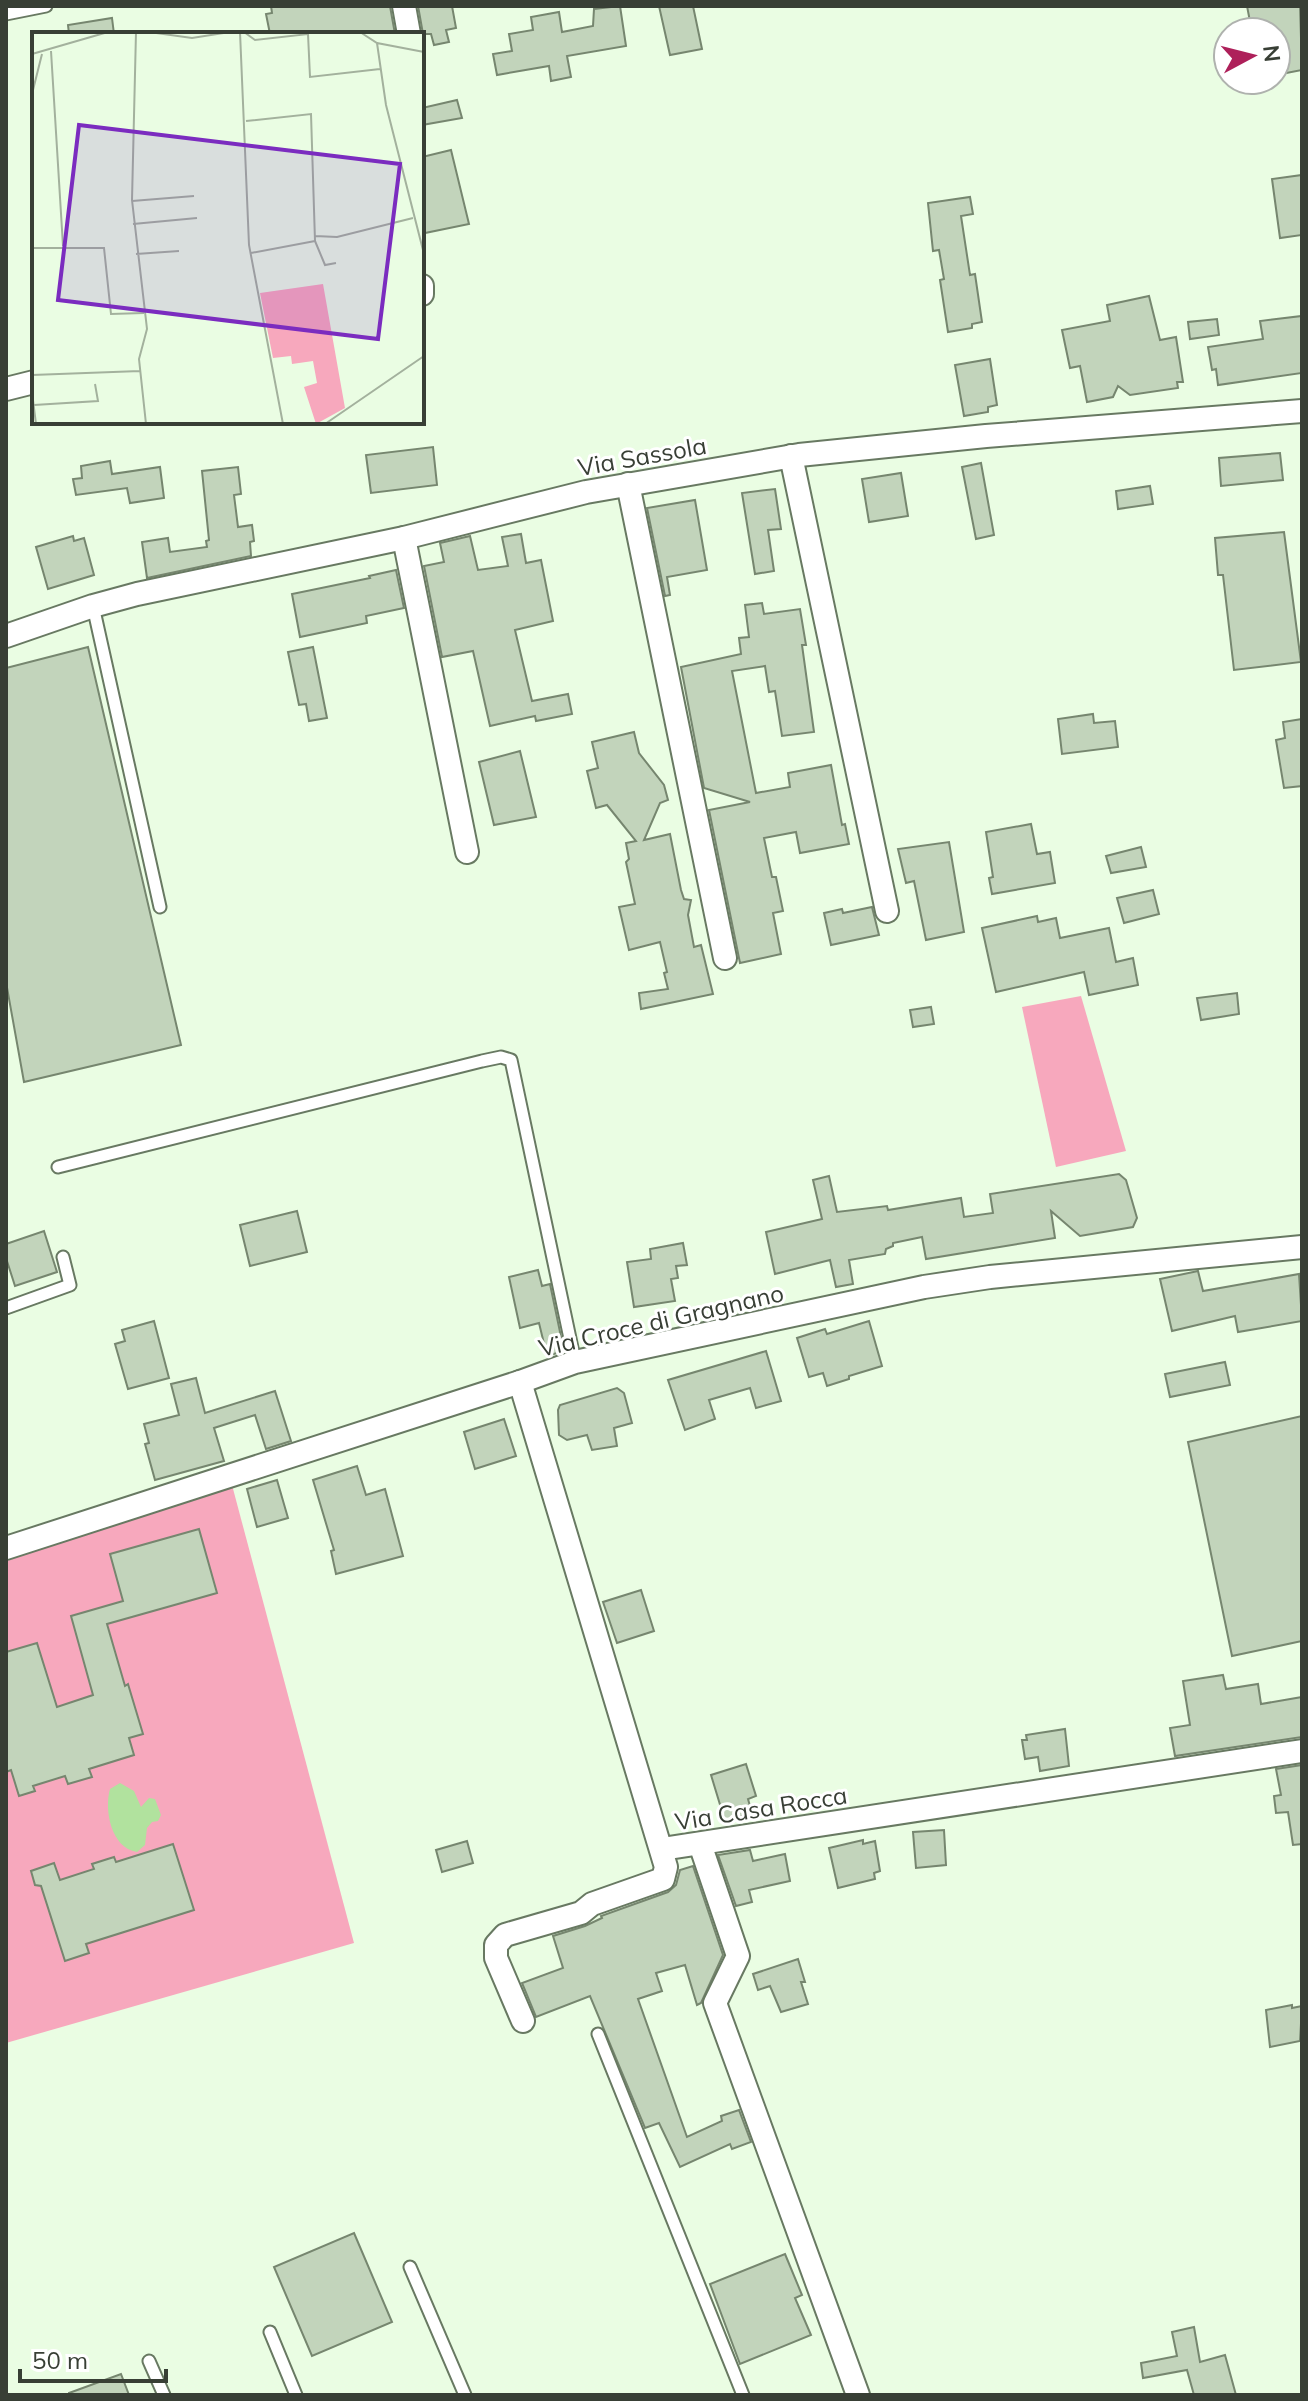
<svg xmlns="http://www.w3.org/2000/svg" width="1308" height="2401" font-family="Mulish,sans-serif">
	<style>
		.green { fill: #f7a8bd }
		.water { fill: #b1e29e }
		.building { fill: #c2d4bb; stroke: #76866f; stroke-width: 2 }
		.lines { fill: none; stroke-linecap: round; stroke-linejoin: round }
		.lane-casing { stroke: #687962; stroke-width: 15 }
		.street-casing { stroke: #687962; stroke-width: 26 }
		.lane { stroke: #fff; stroke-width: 11 }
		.street { stroke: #fff; stroke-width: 22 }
		.labels { text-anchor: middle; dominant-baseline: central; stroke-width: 6; stroke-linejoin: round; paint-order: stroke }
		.street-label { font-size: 24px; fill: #383f35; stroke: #fff }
		.inset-road { fill: none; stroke: #a3b19d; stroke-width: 2 }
		.view { fill: #7b2cbf; fill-opacity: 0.15; stroke: #7b2cbf; stroke-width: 4 }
		.inset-edge { fill: none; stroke: #383f35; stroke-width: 4 }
	</style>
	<rect width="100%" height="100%" fill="#eafde3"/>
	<g class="green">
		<polygon points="1081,996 1126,1151 1056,1167 1022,1007"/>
		<polygon points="232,1485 354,1943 6,2043 6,1561"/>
	</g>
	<path class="water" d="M120,1783L134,1791L141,1807L149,1798L155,1799L161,1815L158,1821L152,1822L147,1828L145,1845L137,1852C111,1848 104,1810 110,1789Z"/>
	<g class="building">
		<polygon points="271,6 390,6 395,34 270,34 266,14 272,13"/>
		<polygon points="418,6 452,6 456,28 446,30 449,42 434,45 431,34 423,34"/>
		<polygon points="620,6 626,46 567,56 571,77 551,81 549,66 497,75 493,54 512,51 509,34 533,30 531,17 559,12 562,32 593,26 594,9"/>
		<polygon points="659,6 693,6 702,49 670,55"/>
		<polygon points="1247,6 1300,6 1302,70 1276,75 1276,32 1252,32"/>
		<polygon points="112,18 114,34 69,34 68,25"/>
		<polygon points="457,100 462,118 422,125 422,108"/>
		<polygon points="451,150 469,224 425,233 422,218 422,157"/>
		<polygon points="1302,175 1302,235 1280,238 1272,179"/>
		<polygon points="970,197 973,214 961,216 970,275 975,274 982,322 972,324 972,328 948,332 940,280 944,279 939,250 933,251 928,203"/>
		<polygon points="1149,296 1160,340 1176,337 1183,382 1177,382 1178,388 1130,395 1118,386 1113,397 1087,402 1080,366 1070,368 1062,330 1110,321 1107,305"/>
		<polygon points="1302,316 1302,373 1218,385 1216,369 1212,370 1208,347 1263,339 1260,321"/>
		<polygon points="1217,319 1219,335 1190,339 1188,322"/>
		<polygon points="990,359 997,405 988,407 988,412 964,416 955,365"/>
		<polygon points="433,447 437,485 371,493 366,455"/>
		<polygon points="1280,453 1283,480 1221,486 1219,458"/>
		<polygon points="110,461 112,474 160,467 164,498 130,503 127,488 76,495 73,479 82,478 81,466"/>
		<polygon points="981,463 994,535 976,539 962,467"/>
		<polygon points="238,467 241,494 234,495 238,527 252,525 254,541 250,542 251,556 147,578 142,542 168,538 170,552 207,547 206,541 209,540 202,471"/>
		<polygon points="901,473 908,516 869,522 862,479"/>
		<polygon points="1150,486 1153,504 1118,509 1116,491"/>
		<polygon points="775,489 781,529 768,530 774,571 755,574 742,493"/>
		<polygon points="695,500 707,570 667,577 670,595 665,596 647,508"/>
		<polygon points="1284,532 1301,662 1234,670 1223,575 1218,575 1215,538"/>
		<polygon points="521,534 526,563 541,560 553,621 515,630 532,701 568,694 572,714 536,721 535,716 490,726 473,651 442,657 424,566 444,562 440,543 470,536 478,570 508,566 502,537"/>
		<polygon points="73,536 74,541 84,538 94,575 48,589 36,547"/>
		<polygon points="396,570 404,608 366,616 367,623 300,637 292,594 370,578 369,576"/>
		<polygon points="762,603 764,614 800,609 806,645 802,645 814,732 782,736 775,691 769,692 765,666 732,671 756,793 790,787 788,773 831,765 842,825 845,824 849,844 800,853 796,832 764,838 772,877 776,877 783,911 773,913 781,954 740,963 709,810 750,802 704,788 681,667 741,654 739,638 749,637 745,605"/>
		<polygon points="88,647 181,1045 24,1082 6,982 6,668"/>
		<polygon points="313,647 327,718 309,721 306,704 299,705 288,652"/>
		<polygon points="1093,714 1094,723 1115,721 1118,747 1062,754 1058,719"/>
		<polygon points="1302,719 1302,786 1284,788 1276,740 1285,738 1283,722"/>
		<polygon points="634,732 639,753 664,785 668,800 660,803 644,840 670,834 681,890 684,899 691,900 688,915 694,947 701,945 713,994 641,1009 639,993 668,989 664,973 667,972 660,942 629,950 619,907 635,904 626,862 629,859 626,843 636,841 607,805 596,808 587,771 598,768 592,742"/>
		<polygon points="520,751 536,817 494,825 479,762"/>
		<polygon points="1031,824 1037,854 1050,852 1055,883 992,894 989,878 993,877 986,832"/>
		<polygon points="949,842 964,932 926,940 914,881 906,883 898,849"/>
		<polygon points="1141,847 1146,867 1111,873 1106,856"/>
		<polygon points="1153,890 1159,914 1124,923 1117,898"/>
		<polygon points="872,907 879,935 831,945 824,913 842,909 843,913"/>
		<polygon points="1037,916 1038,922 1056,918 1060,938 1109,928 1116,962 1133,958 1138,985 1089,995 1084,972 996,992 982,928"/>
		<polygon points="1237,993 1239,1014 1201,1020 1197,998"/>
		<polygon points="931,1007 934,1024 913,1027 910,1010"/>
		<polygon points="1119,1174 1126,1180 1137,1218 1133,1227 1080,1236 1051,1211 1055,1238 926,1259 922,1237 893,1243 893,1246 886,1249 885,1254 849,1260 853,1284 836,1287 830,1260 775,1274 766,1232 822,1219 813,1180 829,1176 837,1212 887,1206 888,1210 961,1198 964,1217 993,1213 990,1194"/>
		<polygon points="297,1211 307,1252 250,1266 240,1225"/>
		<polygon points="44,1231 57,1272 15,1286 6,1258 6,1244"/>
		<polygon points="683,1243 687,1265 676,1266 678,1278 671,1279 675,1301 634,1307 627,1262 651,1259 650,1249"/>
		<polygon points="538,1270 542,1286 550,1284 564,1351 547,1356 539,1323 520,1328 509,1277"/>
		<polygon points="1198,1271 1203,1291 1299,1274 1302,1321 1238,1332 1235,1316 1172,1331 1160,1279"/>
		<polygon points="154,1321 169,1378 128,1389 115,1344 125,1341 122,1330"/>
		<polygon points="869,1321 882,1366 849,1376 849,1379 827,1386 823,1373 809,1377 797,1338 825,1329 827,1334"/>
		<polygon points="766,1351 781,1401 756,1408 750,1388 709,1400 715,1419 685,1430 668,1380"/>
		<polygon points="1225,1362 1230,1385 1170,1397 1165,1374"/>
		<polygon points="196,1378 205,1413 275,1391 291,1441 266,1449 255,1415 214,1428 224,1461 155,1480 145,1444 149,1443 144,1424 179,1415 171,1384"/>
		<polygon points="617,1388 624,1393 632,1423 614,1428 617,1446 592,1450 587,1435 567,1440 559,1435 558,1410 560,1405"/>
		<polygon points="1302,1416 1302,1641 1232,1656 1188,1442"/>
		<polygon points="504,1419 516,1456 475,1469 464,1432"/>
		<polygon points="357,1466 366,1495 385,1489 403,1556 336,1574 331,1551 334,1550 313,1480"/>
		<polygon points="277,1480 288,1518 257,1527 247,1489"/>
		<polygon points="199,1529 217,1593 107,1624 125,1686 128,1684 143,1734 129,1738 134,1755 89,1769 92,1777 68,1784 65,1776 33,1786 35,1791 19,1796 11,1770 6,1772 6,1652 37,1643 57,1707 93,1695 71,1616 123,1601 110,1554"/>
		<polygon points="641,1590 654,1631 617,1643 603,1602"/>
		<polygon points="1223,1675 1226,1689 1258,1684 1261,1704 1302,1697 1302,1737 1175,1756 1170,1728 1190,1725 1183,1681"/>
		<polygon points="1065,1729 1069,1766 1040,1771 1038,1757 1025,1759 1022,1740 1027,1740 1026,1735"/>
		<polygon points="746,1764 756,1796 748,1799 752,1813 725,1821 711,1775"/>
		<polygon points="1302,1765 1302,1844 1293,1845 1288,1812 1276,1813 1274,1796 1281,1795 1276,1769"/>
		<polygon points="944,1830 946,1865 916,1868 913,1832"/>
		<polygon points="863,1840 863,1844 875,1841 880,1871 874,1873 875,1879 838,1888 829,1848"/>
		<polygon points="467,1841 473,1863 442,1872 436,1850"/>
		<polygon points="173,1844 194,1910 86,1944 89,1953 65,1961 41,1886 35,1885 31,1871 54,1863 60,1880 94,1869 92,1864 114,1857 116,1862"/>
		<polygon points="750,1850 753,1861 785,1854 790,1881 749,1890 752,1902 736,1906 718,1855"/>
		<polygon points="693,1866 723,1955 701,2003 697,2005 685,1965 656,1973 662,1991 638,1999 687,2137 722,2121 721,2116 739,2110 751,2142 732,2149 730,2144 680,2167 659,2123 645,2128 590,1996 536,2017 522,1983 563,1968 553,1936 585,1926 602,1918 601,1916 668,1892 676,1885 680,1870"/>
		<polygon points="798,1959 805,1982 801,1982 808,2004 781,2012 770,1986 758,1990 753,1974"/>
		<polygon points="1292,2005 1292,2008 1302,2006 1300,2041 1270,2047 1266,2010"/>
		<polygon points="354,2233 392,2322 312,2356 274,2267"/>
		<polygon points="785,2254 802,2295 795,2298 811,2335 740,2364 710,2284"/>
		<polygon points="1194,2327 1200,2362 1225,2355 1236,2395 1194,2395 1187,2370 1143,2378 1141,2363 1177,2356 1172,2332"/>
		<polygon points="121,2374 129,2395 69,2395 69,2393"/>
	</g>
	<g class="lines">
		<defs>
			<g id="lane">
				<polyline points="6,14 46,6"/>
				<polyline points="93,606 160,907"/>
				<polyline points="58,1167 482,1061 501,1057 511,1060 575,1362"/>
				<polyline points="6,1308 70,1285 63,1257"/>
				<polyline points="598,2034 743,2395"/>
				<polyline points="410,2267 465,2395"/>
				<polyline points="270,2332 296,2395"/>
				<polyline points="149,2361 164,2395"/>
			</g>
			<g id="street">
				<polyline points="404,6 409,34"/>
				<polyline points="422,286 422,294"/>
				<polyline points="6,389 34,382"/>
				<polyline points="791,456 887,911"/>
				<polyline points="628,484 725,958"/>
				<polyline points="404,538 467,852"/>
				<polyline points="6,636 93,606 137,594 404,538 586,492 799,455 986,436 1302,411"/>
				<polyline points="520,1382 666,1867 663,1879 592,1904 581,1913 505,1935 496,1945 496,1958 523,2021"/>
				<polyline points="6,1548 520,1382 575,1362 924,1287 990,1277 1302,1247"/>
				<polyline points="700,1844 738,1956 715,2003 858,2395"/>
				<polyline points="662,1849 1302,1751"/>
			</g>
		</defs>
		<use href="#lane" class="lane-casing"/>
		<use href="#street" class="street-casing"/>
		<use href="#lane" class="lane"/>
		<use href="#street" class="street"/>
	</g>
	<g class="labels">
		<g class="street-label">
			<text transform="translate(642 456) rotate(-10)">Via Sassola</text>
			<text transform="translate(661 1320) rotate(-13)">Via Croce di Gragnano</text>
			<text transform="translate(761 1808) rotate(-9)">Via Casa Rocca</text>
		</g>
	</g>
	<g transform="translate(32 32)">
		<rect width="392" height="392" fill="#eafde3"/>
		<path d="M291,252L313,376L284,392L272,355L285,351L281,329L260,332L259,324L241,326L228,261Z" fill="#f7a8bd"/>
		<path class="inset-road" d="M104,0L100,168L115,297L107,327L114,392M117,0L160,6L198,0M208,0L217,213L251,392M212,0L223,8L276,2L278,45L348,37M328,0L345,11L392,20M345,11L354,73L392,222M19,19L31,214M0,22L76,0M0,62L10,22M214,89L279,82L283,209M100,169L162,164M101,192L165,186M283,204L305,205L381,186M283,209L293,233L304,231M0,216H72L79,282L112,281M219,221L283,209M104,222L147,219M392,251V283M0,343L108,339M0,360L4,392M2,373L66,369L63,352M293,392L392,324"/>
		<path class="view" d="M47,93L368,132L346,307L26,268Z"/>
		<rect width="392" height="392" class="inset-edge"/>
	</g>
	<rect width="1308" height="2401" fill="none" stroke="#383f35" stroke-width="16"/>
	<g transform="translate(1252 56) rotate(83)"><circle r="38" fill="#ffffff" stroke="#afb2ae" stroke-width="2"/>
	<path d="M0-6L14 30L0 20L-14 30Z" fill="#ae205a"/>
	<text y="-12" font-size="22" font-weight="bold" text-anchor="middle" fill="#383f35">N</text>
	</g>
	<path d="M20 2369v12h146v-12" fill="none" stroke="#383f35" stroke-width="4"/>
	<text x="32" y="2369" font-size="24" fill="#383f35" stroke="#ffffff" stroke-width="6" paint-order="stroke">50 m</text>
</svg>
